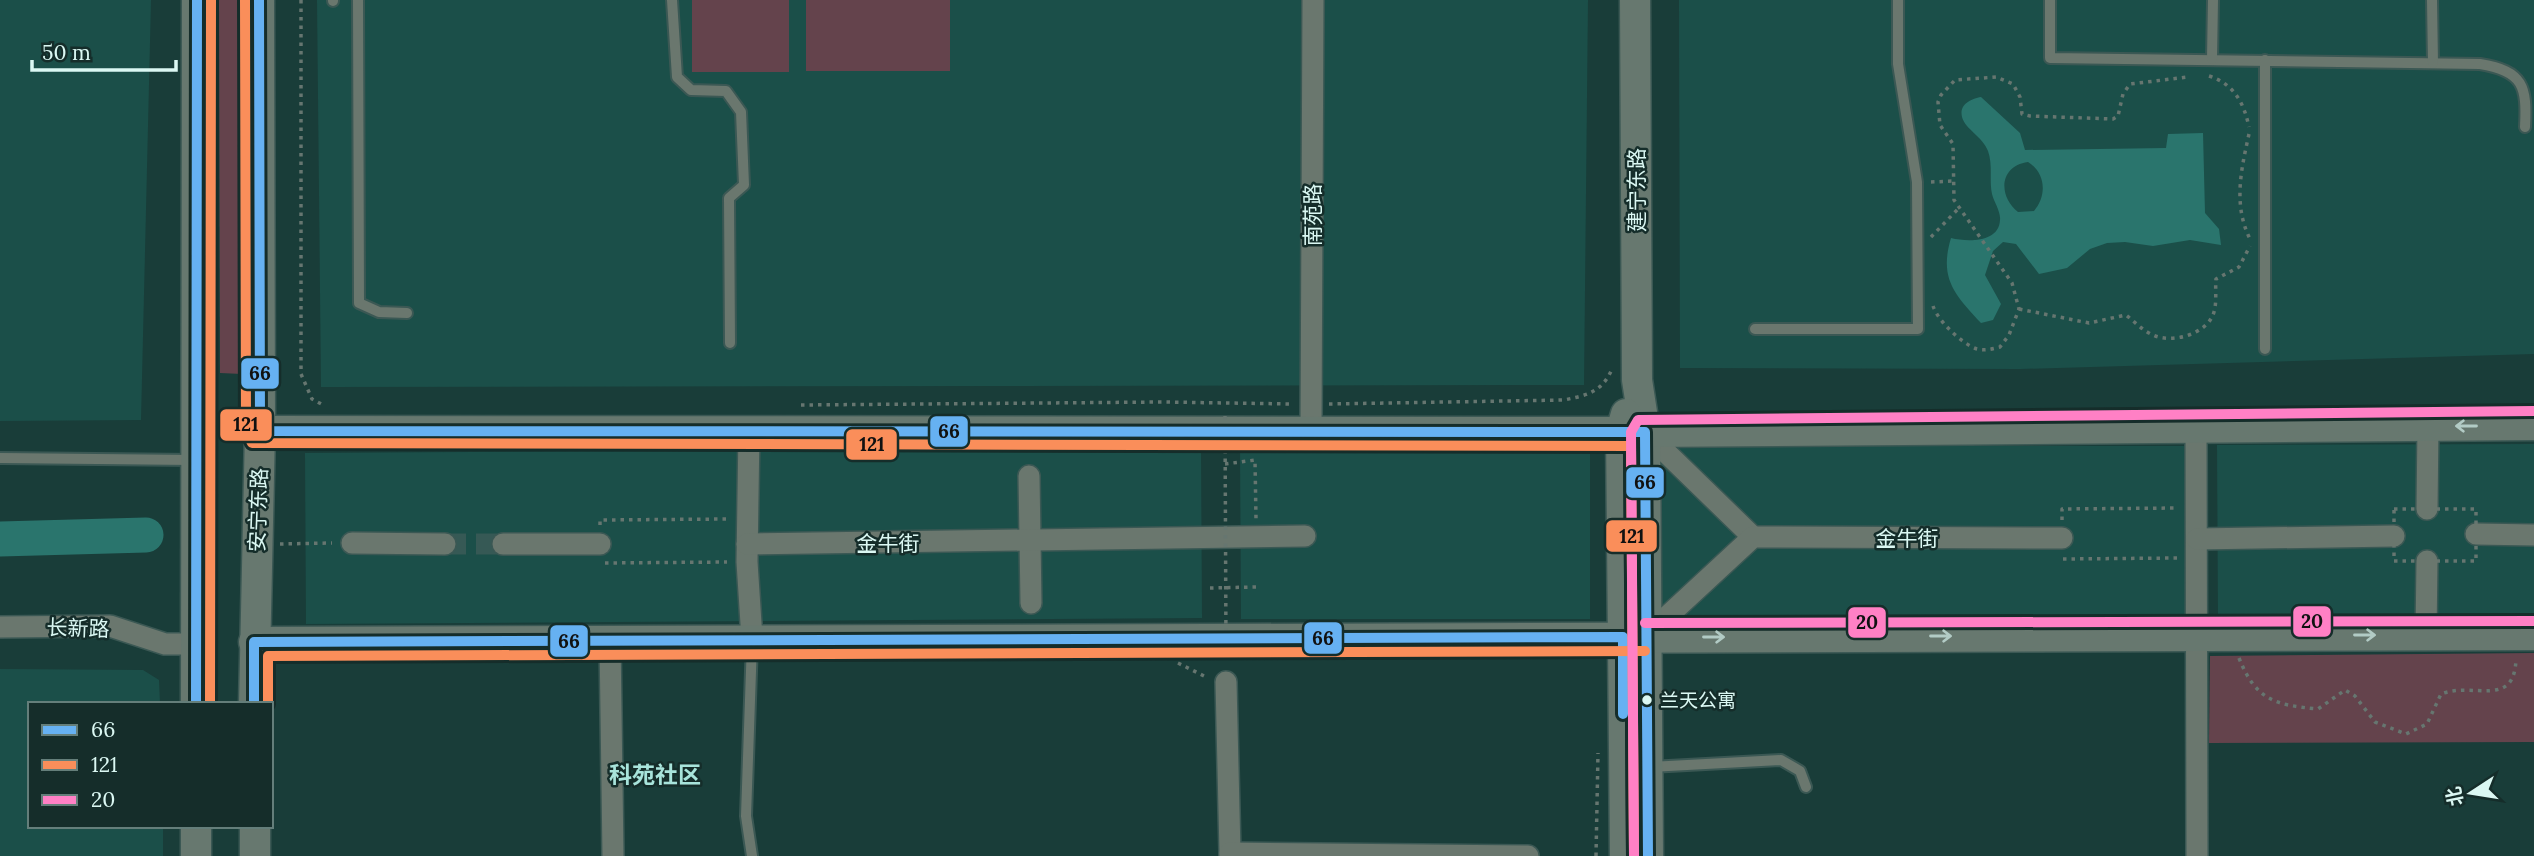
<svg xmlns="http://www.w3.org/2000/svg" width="2534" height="856" font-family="Lora,'Noto Sans SC',serif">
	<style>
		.built { fill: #1b4f49 }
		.green { fill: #64434c }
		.water { fill: #2a756d; fill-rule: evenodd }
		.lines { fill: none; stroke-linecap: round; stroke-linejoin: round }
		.river { stroke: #2a756d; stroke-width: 35 }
		.street-tunnel { stroke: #365955; stroke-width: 21; stroke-dasharray: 21 10; stroke-linecap: butt }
		.lane-casing { stroke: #3b5854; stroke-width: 14 }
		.street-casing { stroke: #3b5854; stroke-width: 24 }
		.secondary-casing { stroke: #3b5854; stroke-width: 33 }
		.path { stroke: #667670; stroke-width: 3.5; stroke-dasharray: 3.5 5; stroke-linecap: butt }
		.lane { stroke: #6a776e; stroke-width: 10 }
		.street { stroke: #6a776e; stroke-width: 21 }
		.secondary { stroke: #67786f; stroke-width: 30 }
		.path-bridge { stroke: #667670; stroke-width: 3.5; stroke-dasharray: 3.5 5; stroke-linecap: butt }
		.bus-1-casing { stroke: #152d2a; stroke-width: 16 }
		.bus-2-casing { stroke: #152d2a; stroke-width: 16 }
		.bus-3-casing { stroke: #152d2a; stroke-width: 16 }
		.bus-1 { stroke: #66b1f2; stroke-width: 10 }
		.bus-2 { stroke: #fa8e5a; stroke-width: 10 }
		.bus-3 { stroke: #ff80c5; stroke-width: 10 }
		.oneway { stroke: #b2cbc5 }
		.bus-dot { fill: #dbf8f3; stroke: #152d2a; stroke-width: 2.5 }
		.labels { text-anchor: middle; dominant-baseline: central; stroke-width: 5; stroke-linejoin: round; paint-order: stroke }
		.bus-label { font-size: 19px; fill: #dbf8f3; stroke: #152d2a; text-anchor: start }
		.street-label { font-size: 21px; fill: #dbf8f3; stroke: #152d2a }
		.neighbourhood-label { font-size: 23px; font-weight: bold; fill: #a8e4db; stroke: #152d2a }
		.line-badge { stroke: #152d2a; stroke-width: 2.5 }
		.pale-badge-label { font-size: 19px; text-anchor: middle; font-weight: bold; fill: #111 }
	</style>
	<rect width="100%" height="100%" fill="#193d39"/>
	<g class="built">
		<polygon points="0,0 151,0 141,420 0,421"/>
		<polygon points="317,0 1588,0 1584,385 321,387"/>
		<polygon points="1679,0 2534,0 2534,354 2020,369 1680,368"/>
		<polygon points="2534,444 2534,618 2218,618 2217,445"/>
		<polygon points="1590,446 1590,619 1241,619 1240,447"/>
		<polygon points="1656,446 2185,446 2185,619 1656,620"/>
		<polygon points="1201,447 1202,618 306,624 305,453"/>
		<polygon points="0,669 143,670 159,680 160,704 30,704 30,826 163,826 163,856 0,856"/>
	</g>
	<g class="green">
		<polygon points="219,0 241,0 242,374 220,373"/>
		<rect x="692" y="0" width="97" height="72"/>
		<rect x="806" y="0" width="144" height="71"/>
		<polygon points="2534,653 2534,742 2209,743 2210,656"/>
	</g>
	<path class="water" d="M1981,97L2020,133L2025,150L2166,148L2168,134L2203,133L2205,213L2219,229L2221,245L2190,240L2153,246L2125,242L2107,243L2090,249L2067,268L2039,274L2016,244L2003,242L1993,251L1985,275L2001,304L1993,320L1981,323C1954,294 1939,278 1951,238C1967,242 1999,243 2000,220C2001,212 1994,202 1992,194C1989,180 1993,165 1988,151C1983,137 1965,129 1962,117C1959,104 1971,99 1981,97ZM2028,162C2046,173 2047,196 2034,211L2018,212C1998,196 1999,166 2028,162Z"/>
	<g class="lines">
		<polyline class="river" points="0,539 146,535"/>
		<polyline class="street-tunnel" points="445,544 503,544"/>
		<defs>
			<g id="lane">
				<polyline points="333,0 333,1"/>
				<polyline points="358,0 359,303 379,312 407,313"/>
				<polyline points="672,0 677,77 691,90 726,91 741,112 744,185 729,198 730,343"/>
				<path d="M2050,0V58L2480,64C2524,71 2527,87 2525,127"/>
				<polyline points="2432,0 2433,63"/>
				<polyline points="2212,59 2213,0"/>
				<polyline points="1755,329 1918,329 1917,182 1898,64 1898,0"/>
				<polyline points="2265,349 2265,60"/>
				<polyline points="0,458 194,460"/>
				<polyline points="1650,767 1781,760 1800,771 1806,787"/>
				<polyline points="752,856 746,816 752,642"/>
			</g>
			<g id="street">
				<polyline points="2196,427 2197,856"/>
				<polyline points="749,430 747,562 752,639"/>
				<polyline points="1311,430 1313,0"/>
				<polyline points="1645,432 1753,537"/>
				<polyline points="1029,476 1031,603"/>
				<polyline points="2427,509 2428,426"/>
				<polyline points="2476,534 2534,535"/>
				<polyline points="2197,539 2394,536"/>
				<polyline points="352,543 445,544"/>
				<polyline points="503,544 600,544"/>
				<polyline points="747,544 1305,536"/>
				<polyline points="0,627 110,626 165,644 196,644"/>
				<polyline points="2426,635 2427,561"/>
				<polyline points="1645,637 1753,537 2062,538"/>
				<polyline points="610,640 613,856"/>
				<polyline points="1226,682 1230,853"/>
				<polyline points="1230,856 1230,853 1528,856"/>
			</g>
			<g id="secondary">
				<polyline points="1635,0 1637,380 1645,432 1648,856"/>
				<polyline points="260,431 1645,432 2534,425"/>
				<polyline points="254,642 2534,635"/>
				<polyline points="196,704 197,0"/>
				<polyline points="254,704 260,431 259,0"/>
				<polyline points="196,826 196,856"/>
				<polyline points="255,826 255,856"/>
				<polyline points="1625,856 1621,431 1626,414"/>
			</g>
		</defs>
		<use href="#lane" class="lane-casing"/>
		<use href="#street" class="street-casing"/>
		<use href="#secondary" class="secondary-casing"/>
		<g class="path">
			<polyline points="301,0 301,374 312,399 325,406"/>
			<path d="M2209,76C2234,84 2244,103 2249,127"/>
			<path d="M2249,134C2241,170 2233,205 2250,239"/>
			<polyline points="1931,182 1954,181"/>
			<polyline points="1931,237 1959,208"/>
			<path d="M1933,306C1938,321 1962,344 1977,349C1985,351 1992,349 2000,347L2009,335L2019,309L2012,283L1954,200L1953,144L1940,125L1938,102L1941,95L1955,80L1996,77L2013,84L2020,97L2022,114L2030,116L2113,119L2118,116L2123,94L2130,84L2188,77"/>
			<path d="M2019,309L2089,323L2126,315C2135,322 2143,331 2153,335C2172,344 2208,334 2214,312C2217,302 2215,289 2216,279L2239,267L2250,246"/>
			<path d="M1329,404L1564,400C1588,395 1602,392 1612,369"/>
			<polyline points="801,405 1163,402 1293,404"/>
			<polyline points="1225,464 1255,460 1256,519"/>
			<rect x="2394" y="509" width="82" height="52"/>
			<polyline points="2062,520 2062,509 2176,508"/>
			<polyline points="600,525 600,520 727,519"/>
			<polyline points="280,544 332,543"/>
			<polyline points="2063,559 2177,558"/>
			<polyline points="605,563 727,562"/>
			<polyline points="1210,588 1256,587"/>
			<path d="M2239,658C2256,701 2276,705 2318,709L2345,690L2355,696L2375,722L2406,734L2427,724L2441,694C2473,681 2515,710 2516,658"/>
			<polyline points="1178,663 1208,678"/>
			<polyline points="1596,856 1598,753"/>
		</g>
		<use href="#lane" class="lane"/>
		<use href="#street" class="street"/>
		<use href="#secondary" class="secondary"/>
		<polyline class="path-bridge" points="1225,416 1226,652"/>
		<defs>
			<g id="bus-1">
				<polyline points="259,0 260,431 1645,432 1648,856"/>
				<polyline points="196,704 197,0"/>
				<polyline points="254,704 254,642 1623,637 1623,714"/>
			</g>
			<g id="bus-2">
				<polyline points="245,0 246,431 252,443 1631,446 1634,856"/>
				<polyline points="210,704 211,0"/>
				<polyline points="268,704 268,656 1645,651"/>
			</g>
			<g id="bus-3">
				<polyline points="1645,623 2534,621"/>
				<polyline points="1634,856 1631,432 1638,420 2534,411"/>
			</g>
		</defs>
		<use href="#bus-1" class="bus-1-casing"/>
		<use href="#bus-2" class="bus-2-casing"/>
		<use href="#bus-3" class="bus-3-casing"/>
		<use href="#bus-1" class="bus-1"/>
		<use href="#bus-2" class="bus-2"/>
		<use href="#bus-3" class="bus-3"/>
	</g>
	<defs><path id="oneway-shaft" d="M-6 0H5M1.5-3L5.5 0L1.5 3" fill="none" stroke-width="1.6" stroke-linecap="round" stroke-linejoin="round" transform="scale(1.75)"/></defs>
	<g class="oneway">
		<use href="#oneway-shaft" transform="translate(2466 426) rotate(180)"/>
		<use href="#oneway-shaft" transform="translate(2365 635)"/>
		<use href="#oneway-shaft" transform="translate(1941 636)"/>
		<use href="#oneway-shaft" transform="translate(1714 637)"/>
	</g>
	<circle class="bus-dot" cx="1647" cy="700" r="6"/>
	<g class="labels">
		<g class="bus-label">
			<text x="1660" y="700">兰天公寓</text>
		</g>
		<g class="street-label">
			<text transform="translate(1636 190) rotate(-90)">建宁东路</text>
			<text transform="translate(1312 215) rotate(-90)">南苑路</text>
			<text transform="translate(258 510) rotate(-88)">安宁东路</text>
			<text x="1907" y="538">金牛街</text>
			<text x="888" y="543">金牛街</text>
			<text transform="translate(78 628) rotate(2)">长新路</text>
		</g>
		<g class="neighbourhood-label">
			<text x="655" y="774">科苑社区</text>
		</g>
	</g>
	<g class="line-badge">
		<rect x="240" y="357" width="40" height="33" rx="7" fill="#66b1f2"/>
		<rect x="219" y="408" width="54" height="34" rx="7" fill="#fa8e5a"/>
		<rect x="929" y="415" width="40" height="33" rx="7" fill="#66b1f2"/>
		<rect x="845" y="428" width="53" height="33" rx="7" fill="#fa8e5a"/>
		<rect x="1625" y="466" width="40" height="33" rx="7" fill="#66b1f2"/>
		<rect x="1605" y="519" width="53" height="34" rx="7" fill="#fa8e5a"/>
		<rect x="2292" y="605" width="40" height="33" rx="7" fill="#ff80c5"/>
		<rect x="1847" y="606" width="40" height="33" rx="7" fill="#ff80c5"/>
		<rect x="1303" y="621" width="40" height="34" rx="7" fill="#66b1f2"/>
		<rect x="549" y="624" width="40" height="34" rx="7" fill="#66b1f2"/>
	</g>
	<g class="pale-badge-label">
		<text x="260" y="380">66</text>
		<text x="246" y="431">121</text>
		<text x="949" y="438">66</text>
		<text x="872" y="451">121</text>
		<text x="1645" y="489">66</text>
		<text x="1632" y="543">121</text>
		<text x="2312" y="628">20</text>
		<text x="1867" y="629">20</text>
		<text x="1323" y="645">66</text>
		<text x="569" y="648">66</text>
	</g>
	<rect x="28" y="702" width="245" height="126" fill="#152d2a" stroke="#647e7a" stroke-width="2"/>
	<rect x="42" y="725" width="35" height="10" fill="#66b1f2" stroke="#647e7a" stroke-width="2"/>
	<text x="91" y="737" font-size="21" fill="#dbf8f3">66</text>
	<rect x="42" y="760" width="35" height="10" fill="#fa8e5a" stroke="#647e7a" stroke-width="2"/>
	<text x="91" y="772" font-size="21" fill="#dbf8f3">121</text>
	<rect x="42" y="795" width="35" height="10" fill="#ff80c5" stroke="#647e7a" stroke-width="2"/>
	<text x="91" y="807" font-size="21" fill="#dbf8f3">20</text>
	<g transform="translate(2471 793) rotate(258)" stroke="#152d2a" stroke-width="5" paint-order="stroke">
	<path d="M0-5L12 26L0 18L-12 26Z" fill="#dbf8f3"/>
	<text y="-10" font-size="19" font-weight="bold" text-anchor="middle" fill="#dbf8f3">北</text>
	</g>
	<path d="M32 60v10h144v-10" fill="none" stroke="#dbf8f3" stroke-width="3.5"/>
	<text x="42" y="60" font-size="21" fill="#dbf8f3" stroke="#152d2a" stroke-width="5" paint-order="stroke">50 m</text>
</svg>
